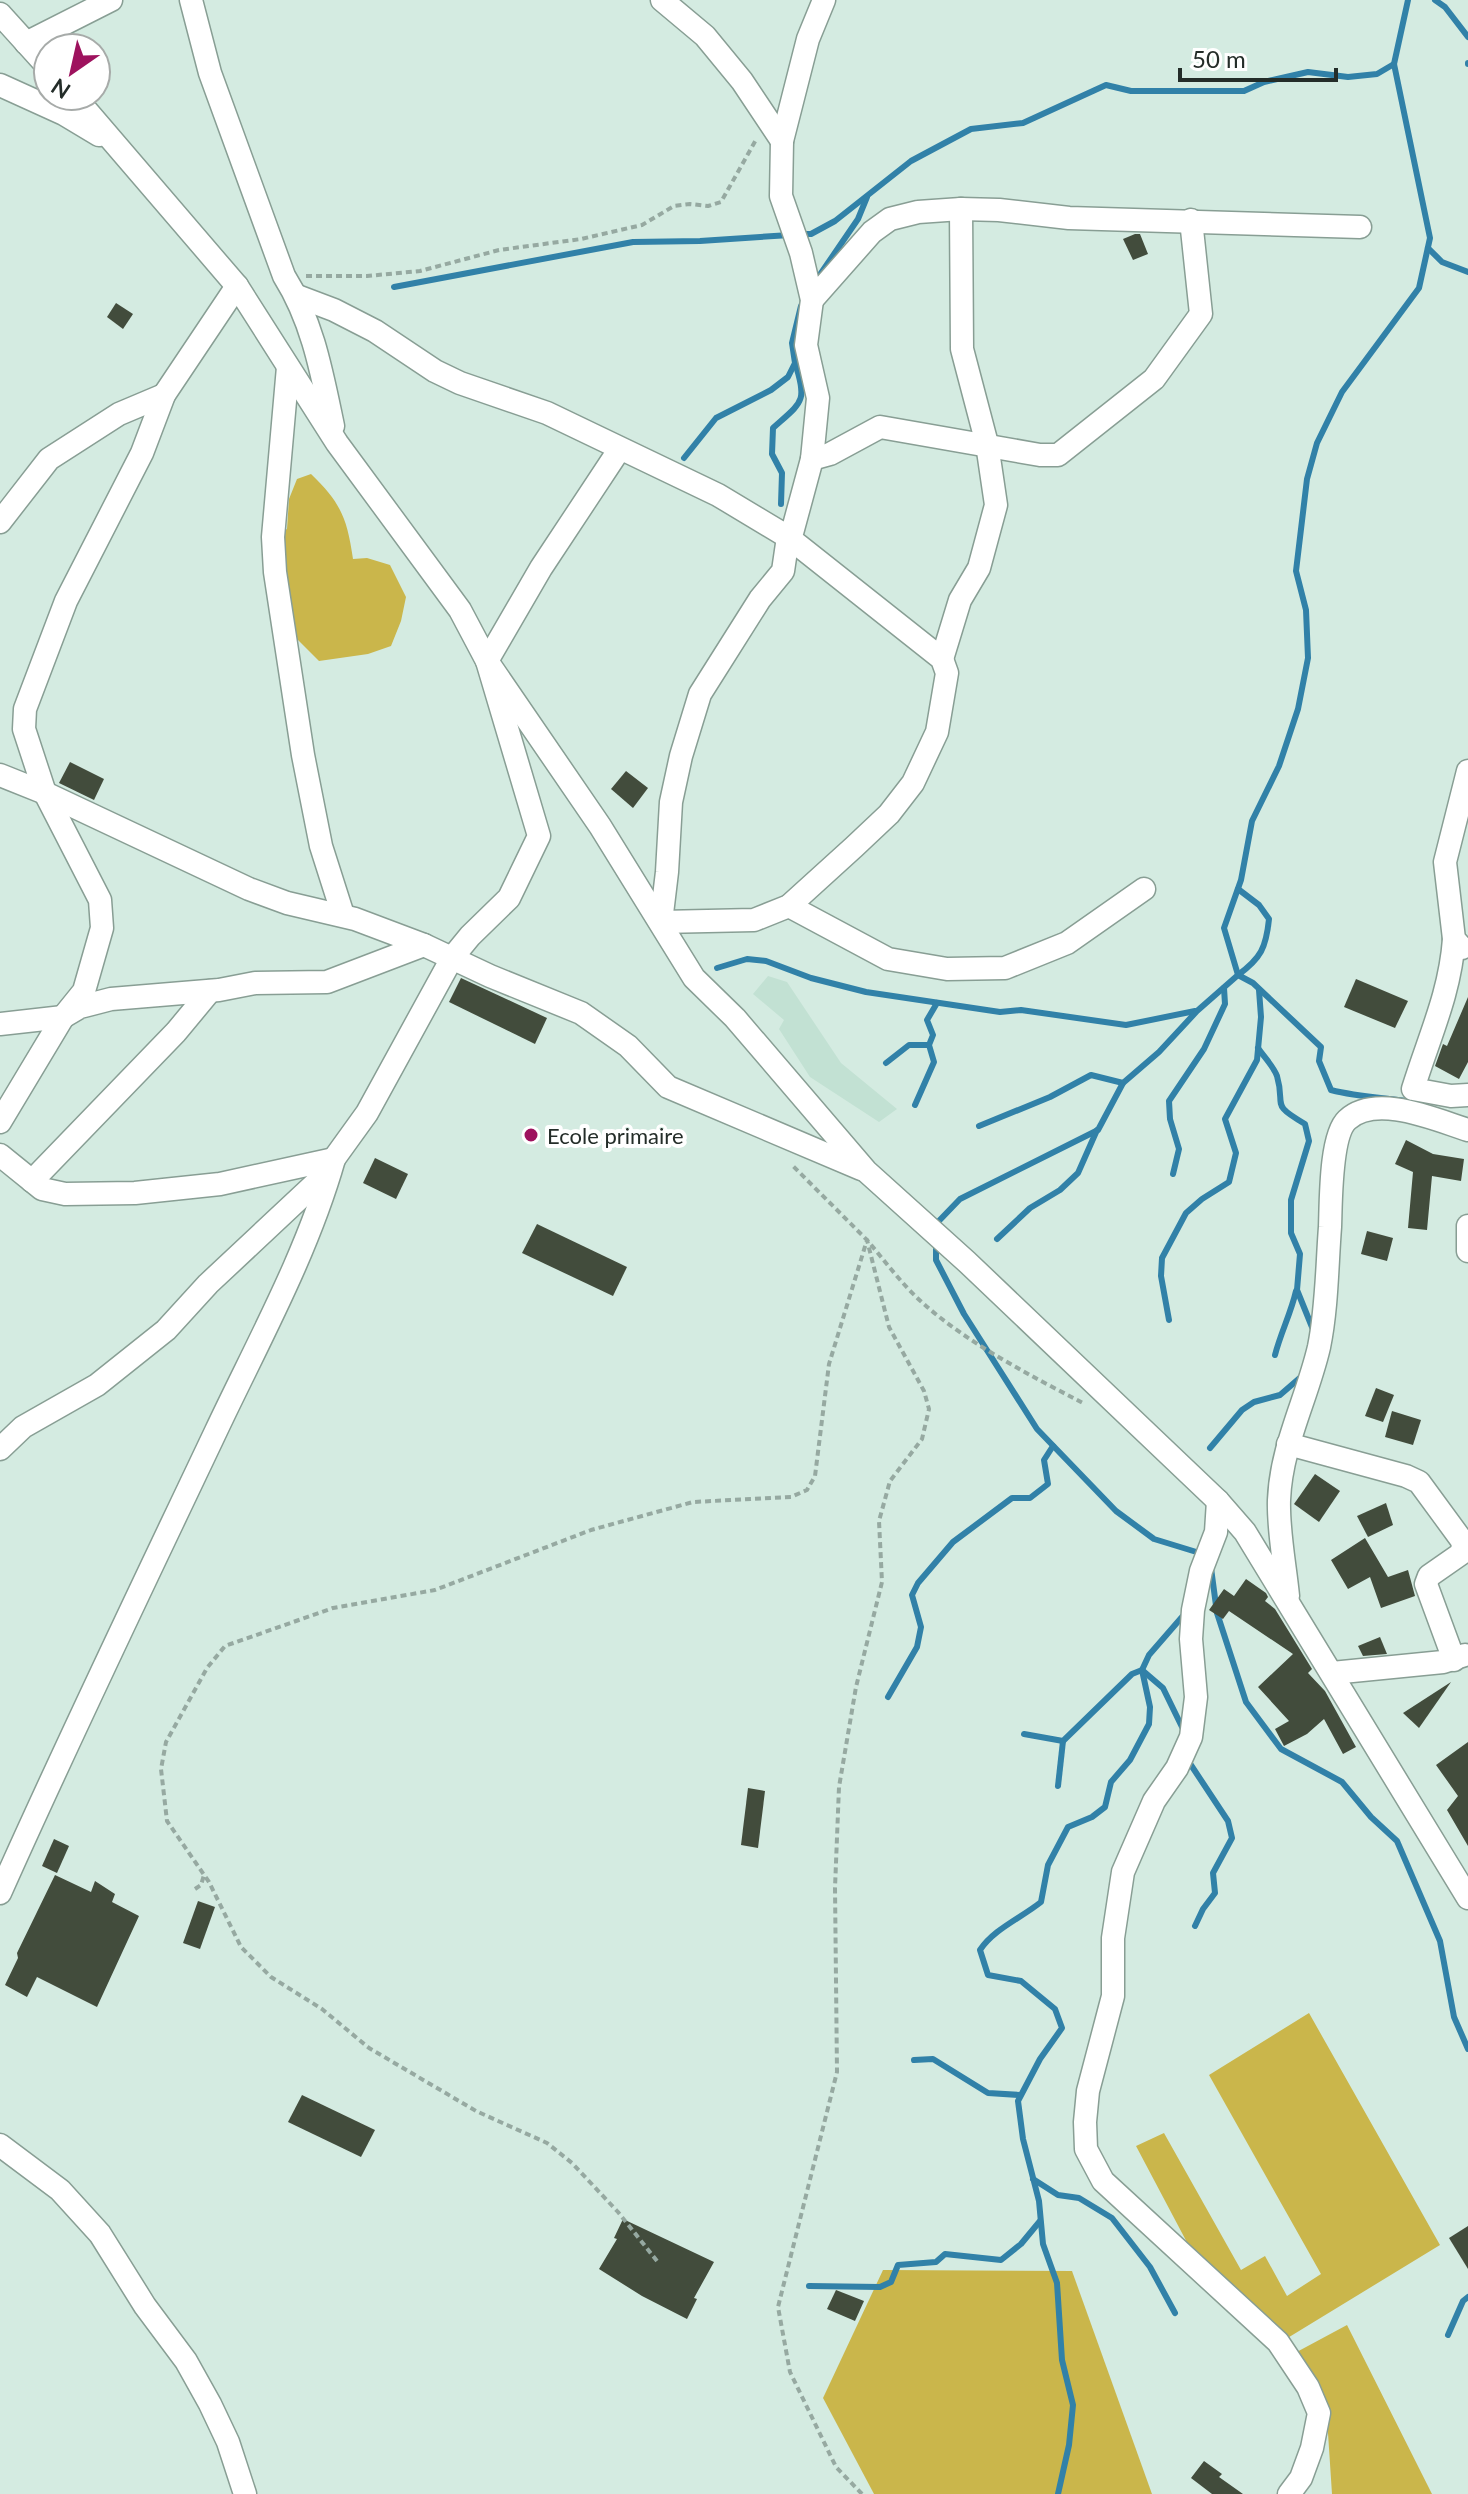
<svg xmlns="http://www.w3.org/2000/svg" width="1468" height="2494" font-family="Lato,sans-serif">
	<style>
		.built { fill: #c2e1d3 }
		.forest { fill: #cab64b }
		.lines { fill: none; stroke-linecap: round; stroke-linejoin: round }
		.stream { stroke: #3181a8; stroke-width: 6 }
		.building { fill: #424c3c }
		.minor-casing { stroke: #889e94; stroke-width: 25 }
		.path { stroke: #96a9a1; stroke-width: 4; stroke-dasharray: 6 4; stroke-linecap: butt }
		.minor { stroke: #fff; stroke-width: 22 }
		.poi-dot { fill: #9e125e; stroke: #fff; stroke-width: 3 }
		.labels { text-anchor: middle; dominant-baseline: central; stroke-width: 8; stroke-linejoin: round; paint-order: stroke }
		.poi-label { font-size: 22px; fill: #242d29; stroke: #fff; text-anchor: start }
	</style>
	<rect width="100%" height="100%" fill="#d4ebe1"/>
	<polygon class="built" points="768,976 787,982 841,1063 897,1109 879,1122 810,1077 779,1029 784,1020 753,994"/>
	<g class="forest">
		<path d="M311,474C341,503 347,518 353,559L367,558L390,565L406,597L401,621L391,646L368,654L319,661L297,639L275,572L273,537L287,529L289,499L297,479Z"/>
		<polygon points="1309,2013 1440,2245 1281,2342 1200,2267 1136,2146 1164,2133 1241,2270 1265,2256 1287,2296 1321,2274 1209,2075"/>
		<polygon points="883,2270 1072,2271 1152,2494 874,2494 823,2398"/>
		<polygon points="1347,2325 1432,2494 1332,2494 1327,2418 1293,2354"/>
	</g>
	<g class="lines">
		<g class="stream">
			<polyline points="1435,0 1445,7 1468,37"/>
			<polyline points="1468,63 1468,64"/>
			<polyline points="801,234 811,234 835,221 911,161 971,129 1023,123 1106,85 1131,91 1244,91 1264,82 1308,72 1348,77 1377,74 1394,64"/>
			<polyline points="1428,248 1442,262 1468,272"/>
			<polyline points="817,279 858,219 867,197"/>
			<polyline points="394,287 633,242 700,241 790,235"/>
			<polyline points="684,458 716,418 771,390 788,377 795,363 792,343 801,306"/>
			<path d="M781,504L782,473L772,454L773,428C802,402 808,402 795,363"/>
			<path d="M1238,889L1259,905L1269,919C1266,948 1261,958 1238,975L1253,983L1321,1047L1319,1061L1331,1090C1362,1098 1394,1098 1426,1104"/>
			<polyline points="717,968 747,959 766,961 811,978 866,992 1000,1012 1021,1010 1126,1025 1195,1011"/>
			<path d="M1258,1048C1264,1057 1274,1067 1277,1076C1286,1107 1269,1103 1305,1124L1309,1141L1291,1200V1233L1300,1254L1297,1290L1314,1332"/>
			<polyline points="886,1063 909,1045 929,1045"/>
			<polyline points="915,1105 934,1062 929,1045 933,1035 927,1020 937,1003"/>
			<polyline points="979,1126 1050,1097 1091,1075 1123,1083"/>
			<polyline points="1173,1174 1179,1149 1170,1119 1169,1101 1204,1049 1225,1004 1224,988"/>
			<polyline points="935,1225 960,1199 1098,1130 1123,1083 1159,1052 1197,1011 1238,975 1224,928 1241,880 1252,821 1279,766 1298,709 1308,658 1306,610 1296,571 1307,479 1317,443 1342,392 1419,288 1430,238 1394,64 1408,0"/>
			<polyline points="997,1239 1030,1208 1060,1190 1078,1173 1097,1130"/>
			<polyline points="936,1244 936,1260 964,1314 1037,1429 1116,1511 1154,1539 1203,1554"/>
			<polyline points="1169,1320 1161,1276 1162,1258 1186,1213 1202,1199 1229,1182 1236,1153 1225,1119 1257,1060 1261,1017 1259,990"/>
			<path d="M1275,1355C1281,1332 1291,1313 1296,1291"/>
			<polyline points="1210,1448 1242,1410 1254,1402 1280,1395 1302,1376"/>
			<polyline points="1211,1568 1217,1613 1246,1702 1281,1749 1342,1782 1371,1817 1397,1841 1440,1941 1454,2017 1468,2049"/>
			<polyline points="888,1697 917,1647 921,1627 912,1595 918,1583 953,1542 1012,1498 1030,1498 1048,1484 1044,1460 1053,1446"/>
			<polyline points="1024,1734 1063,1741 1132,1674 1142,1670 1163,1688 1183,1729"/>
			<polyline points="1187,1759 1228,1821 1232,1838 1213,1873 1215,1893 1203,1909 1195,1926"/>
			<polyline points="1058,1786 1063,1741"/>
			<polyline points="914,2060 933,2059 988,2093 1020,2095"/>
			<polyline points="1033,2179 1058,2195 1079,2198 1112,2218 1150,2267 1175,2313"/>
			<polyline points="809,2286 880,2287 891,2282 898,2265 936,2262 945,2254 1001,2260 1021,2244 1040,2221"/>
			<polyline points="1448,2335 1463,2301 1468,2297"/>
			<path d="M1058,2494L1069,2445L1073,2405L1062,2360L1057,2283L1043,2244L1039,2201L1023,2139L1018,2101L1040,2059L1062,2028L1055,2009L1021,1981L988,1975L980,1950C994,1929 1021,1918 1041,1902L1048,1865L1068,1827L1092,1817L1105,1807L1111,1782L1130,1760L1149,1724L1150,1707L1142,1670L1149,1655L1182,1617"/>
		</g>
	</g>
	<g class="building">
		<polygon points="1135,234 1140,234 1148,254 1133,260 1123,239"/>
		<polygon points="116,303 133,314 123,329 107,317"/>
		<polygon points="70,762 104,779 94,800 59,783"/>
		<polygon points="626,771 648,788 633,808 611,789"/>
		<polygon points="461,978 547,1018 535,1044 449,1002"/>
		<polygon points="1356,979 1408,1001 1395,1028 1344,1007"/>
		<polygon points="1468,997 1468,1062 1459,1079 1435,1066 1443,1044 1447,1046"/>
		<polygon points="1406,1140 1433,1154 1464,1159 1461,1181 1432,1176 1427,1230 1408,1228 1413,1172 1395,1164"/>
		<polygon points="375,1158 408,1174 396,1199 363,1183"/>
		<polygon points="537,1224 627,1267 613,1296 522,1253"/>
		<polygon points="1367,1231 1393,1238 1387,1261 1361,1254"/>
		<polygon points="1376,1388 1394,1395 1383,1422 1365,1416"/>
		<polygon points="1392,1411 1421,1420 1413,1445 1385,1437"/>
		<polygon points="1315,1474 1340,1491 1319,1522 1294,1504"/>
		<polygon points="1386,1503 1393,1525 1368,1537 1357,1516"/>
		<polygon points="1365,1538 1388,1577 1408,1570 1415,1596 1381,1608 1370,1577 1348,1589 1331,1560"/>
		<polygon points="1246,1579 1266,1593 1268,1597 1265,1601 1275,1609 1312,1669 1308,1673 1325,1691 1356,1747 1343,1754 1324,1719 1307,1734 1284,1746 1275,1729 1289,1721 1258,1687 1293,1654 1229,1611 1223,1619 1209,1610 1224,1589 1234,1596"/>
		<polygon points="1380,1637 1387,1654 1363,1656 1358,1646"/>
		<polygon points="1451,1682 1419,1728 1403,1713"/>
		<polygon points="1468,1742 1468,1846 1447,1810 1458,1796 1436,1765"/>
		<polygon points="748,1788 765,1791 758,1848 741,1845"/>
		<polygon points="54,1839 69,1846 57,1873 42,1866"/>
		<polygon points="55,1875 91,1892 95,1881 115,1894 112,1902 139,1916 97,2007 37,1977 27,1997 5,1985 18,1958 17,1953"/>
		<polygon points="198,1901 215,1907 200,1949 183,1943"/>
		<polygon points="302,2095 375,2130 361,2157 288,2122"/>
		<polygon points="623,2219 714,2262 694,2298 697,2299 687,2319 642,2296 599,2269 617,2239 614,2238"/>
		<polygon points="1468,2226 1468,2269 1449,2238"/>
		<polygon points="836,2290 864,2301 855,2321 827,2309"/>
		<polygon points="1204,2461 1222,2474 1219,2477 1243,2494 1212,2494 1191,2478"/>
	</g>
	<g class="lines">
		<defs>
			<g id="minor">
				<path d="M191,0L210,73L284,276C313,322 322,374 333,426"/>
				<polyline points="662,0 705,36 742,81 782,141"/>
				<polyline points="0,14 48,67"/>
				<polyline points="26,43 111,0"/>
				<polyline points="0,85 64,114 99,135"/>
				<polyline points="74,96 237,286 337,443 460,610 487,661 600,826 694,978 735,1018 866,1171 967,1262 1156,1442 1218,1501 1245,1532 1468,1898"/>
				<polyline points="297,296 334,310 375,331 435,371 460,383 547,413 718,495 788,537 942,659 947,673 937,732 913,783 889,814 854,847 789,906 754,920 661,922 667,872 671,802 681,756 700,694 760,599 783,571 788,537 792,533 812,459 818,398 806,345 812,300 801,253 781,196 782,141 808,39 824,0"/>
				<polyline points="812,300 872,232 890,219 918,212 961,209 999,210 1069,218 1360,227"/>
				<polyline points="288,367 273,537 275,572 303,755 321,846 343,915"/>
				<polyline points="812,459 830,454 880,427 1040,455 1058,455 1154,379 1201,314 1191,220"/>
				<polyline points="0,522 49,459 119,414 164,395"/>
				<polyline points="942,659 960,600 979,568 996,505 987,444 962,349 961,209"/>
				<polyline points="0,775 45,793 249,889 287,903 355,919 424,945 490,976 581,1013 628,1046 668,1087 861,1169"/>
				<polyline points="789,906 888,959 947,969 1005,968 1067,943 1144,889"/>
				<path d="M1454,939C1450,994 1429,1037 1413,1089L1451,1096L1468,1095"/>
				<polyline points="1462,948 1454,939 1445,862 1468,771"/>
				<polyline points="0,1024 63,1017 80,1007 111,999 219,990 255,983 327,982 424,945"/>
				<polyline points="0,1122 63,1017 84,991 102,928 100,900 45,793 24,729 25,709 66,601 142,453 164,395 237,286"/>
				<path d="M0,1155L42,1189L65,1194L135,1193L220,1184L334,1159C307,1254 258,1342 216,1431C143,1585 69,1738 0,1893"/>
				<polyline points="32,1181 176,1032 210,991"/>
				<polyline points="1468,1226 1468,1251"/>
				<polyline points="1288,1444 1406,1476 1419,1482 1463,1542 1462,1553 1429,1576 1426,1584 1454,1660"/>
				<polyline points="0,1449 23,1427 97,1385 166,1330 208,1284 318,1181 367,1113 452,958 470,936 509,898 539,836 487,661 541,568 619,450"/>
				<polyline points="1218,1501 1216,1532 1201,1571 1193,1610 1191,1639 1196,1697 1191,1737 1177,1768 1154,1801 1123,1872 1113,1938 1113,1996 1088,2091 1085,2122 1086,2149 1103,2181 1278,2342 1308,2387 1319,2413 1312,2448 1301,2478 1289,2494"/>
				<path d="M1288,1596C1285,1565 1278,1531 1279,1500C1281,1446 1307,1399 1319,1347C1327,1308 1327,1266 1330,1227C1331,1203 1330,1136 1347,1120C1376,1093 1436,1120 1468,1130"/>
				<polyline points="1332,1673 1443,1662 1465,1655"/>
				<polyline points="0,2145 60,2190 100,2234 145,2306 186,2361 210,2404 228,2442 245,2494"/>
			</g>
		</defs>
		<use href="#minor" class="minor-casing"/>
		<g class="path">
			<polyline points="306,276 367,276 420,271 499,250 581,239 642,225 674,206 690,204 708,206 721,202 757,138"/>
			<polyline points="195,1889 201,1885 204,1875"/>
			<polyline points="657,2261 618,2212 572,2163 547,2143 476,2111 369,2048 322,2009 271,1977 241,1947 209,1882 167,1821 161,1769 166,1742 207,1668 225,1646 333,1608 435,1590 591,1530 693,1502 791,1497 807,1490 815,1476 829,1364 867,1240 791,1164"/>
			<path d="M862,2494L836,2467L790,2372L778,2307L837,2072L835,1888L839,1787L856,1687L882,1582L879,1521L890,1481L922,1439L929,1409L924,1391L889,1327L867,1240C885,1261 903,1286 925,1305C969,1344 1031,1376 1083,1403"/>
		</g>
		<use href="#minor" class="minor"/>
	</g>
	<circle class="poi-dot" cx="531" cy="1135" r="8"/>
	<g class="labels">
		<g class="poi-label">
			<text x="547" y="1135">Ecole primaire</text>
		</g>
	</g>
	<g transform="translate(72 72) rotate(214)"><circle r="38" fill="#ffffff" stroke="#a7aba9" stroke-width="2"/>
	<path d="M0-6L14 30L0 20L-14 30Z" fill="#9e125e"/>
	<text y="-12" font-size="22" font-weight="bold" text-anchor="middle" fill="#242d29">N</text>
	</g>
	<path d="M1180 68v12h156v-12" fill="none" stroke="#242d29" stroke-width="4"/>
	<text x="1192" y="68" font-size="24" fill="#242d29" stroke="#ffffff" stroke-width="6" paint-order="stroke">50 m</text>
</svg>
